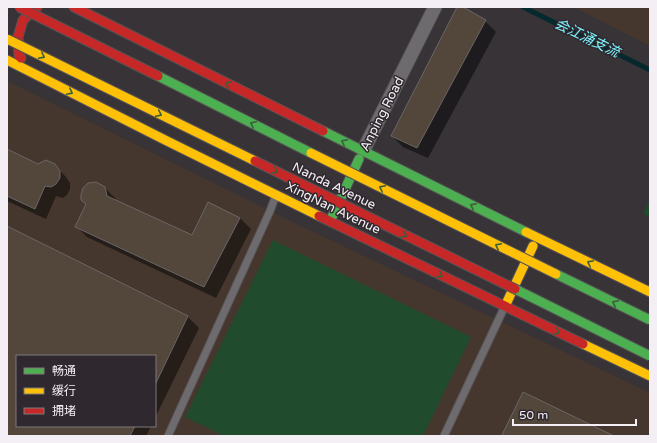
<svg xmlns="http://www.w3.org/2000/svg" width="657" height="443" font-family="'Varela Round','Noto Sans SC',sans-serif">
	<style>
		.industrial { fill: #46372e; fill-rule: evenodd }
		.green { fill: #214b2d }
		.shadow { fill: #0007 }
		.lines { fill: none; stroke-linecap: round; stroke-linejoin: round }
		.stream { stroke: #05292d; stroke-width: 5 }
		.building { fill: #53463b; stroke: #6a6667 }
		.lane-casing { stroke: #565256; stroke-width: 9 }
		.street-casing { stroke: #565256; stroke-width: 15 }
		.fast-casing { stroke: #565256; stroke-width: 11 }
		.slow-casing { stroke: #565256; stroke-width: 11 }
		.jam-casing { stroke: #565256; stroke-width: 11 }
		.lane { stroke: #6e6b6e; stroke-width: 7 }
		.street { stroke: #6e6b6e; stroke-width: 13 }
		.fast { stroke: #4caf50; stroke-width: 9 }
		.slow { stroke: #ffc107; stroke-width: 9 }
		.jam { stroke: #c62828; stroke-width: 9 }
		.fast-bridge-casing { stroke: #565256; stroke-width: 11; stroke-linecap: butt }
		.slow-bridge-casing { stroke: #565256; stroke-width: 11; stroke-linecap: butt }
		.jam-bridge-casing { stroke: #565256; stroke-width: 11; stroke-linecap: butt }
		.fast-bridge { stroke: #4caf50; stroke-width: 9 }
		.slow-bridge { stroke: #ffc107; stroke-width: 9 }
		.jam-bridge { stroke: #c62828; stroke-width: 9 }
		.oneway { stroke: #3b5e3c }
		.labels { text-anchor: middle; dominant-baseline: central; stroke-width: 3; stroke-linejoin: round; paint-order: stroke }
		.street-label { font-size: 13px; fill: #f4eff4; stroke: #2f282e }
		.water-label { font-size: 14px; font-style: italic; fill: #7cf5ff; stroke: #2f282e }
	</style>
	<rect width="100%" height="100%" fill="#373337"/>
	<g class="industrial">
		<polygon points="573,7 650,7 650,46"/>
		<path d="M7,81L270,211L650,393V436H7ZM17,356H155V426H17Z"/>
	</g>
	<g class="green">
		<polygon points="650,200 650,217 643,214"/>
		<polygon points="273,240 471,337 423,436 224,436 185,417"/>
	</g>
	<g class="shadow">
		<polygon points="458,7 461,7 485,21 496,32 428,158 403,147 392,136"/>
		<polygon points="7,151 38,166 55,165 66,177 70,183 70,189 67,195 63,198 56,196 46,219 7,201"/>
		<polygon points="104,187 116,199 116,201 193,236 240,218 251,229 216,298 87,237 76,226"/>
		<polygon points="7,227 188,317 199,328 155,418 155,356 17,356 17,426 151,426 146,436 7,436"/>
	</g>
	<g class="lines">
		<polyline class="stream" points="523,7 650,70"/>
	</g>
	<g class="building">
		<polygon points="457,7 463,7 486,20 417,148 391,136"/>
		<polygon points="7,149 38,164 46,160 55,164 60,171 60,178 56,184 51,187 45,186 35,209 7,196"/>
		<polygon points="96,182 105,187 107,196 192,235 208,202 240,218 204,287 75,227 86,204 81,200 81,195 83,188 88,183"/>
		<polygon points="7,226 188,316 155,385 155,356 17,356 17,426 135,426 130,436 7,436"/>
		<polygon points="523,392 614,436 503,436 502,435"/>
	</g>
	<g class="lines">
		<defs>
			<g id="lane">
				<polyline points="168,436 270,211 276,195"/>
				<polyline points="444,436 504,308"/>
			</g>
			<polyline id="street" points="363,151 435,7"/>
			<g id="fast">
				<polyline points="323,131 526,232"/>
				<polyline points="332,217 359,159"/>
			</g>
			<g id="slow">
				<polyline points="7,60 167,141 319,216"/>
				<polyline points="526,232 650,292"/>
				<polyline points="507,302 533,246"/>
				<polyline points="583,344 650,376"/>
			</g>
			<g id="jam">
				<polyline points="74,7 323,131"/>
				<polyline points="21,58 19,56 18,37 23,20 37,7"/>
				<polyline points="319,216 583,344"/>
			</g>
		</defs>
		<use href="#lane" class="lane-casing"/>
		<use href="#street" class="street-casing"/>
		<use href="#fast" class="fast-casing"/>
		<use href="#slow" class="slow-casing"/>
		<use href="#jam" class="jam-casing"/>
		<use href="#lane" class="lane"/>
		<use href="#street" class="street"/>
		<use href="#fast" class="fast"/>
		<use href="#slow" class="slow"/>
		<use href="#jam" class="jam"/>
		<defs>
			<g id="fast-bridge">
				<polyline points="158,76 311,153"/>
				<polyline points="556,274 650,320"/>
				<polyline points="515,289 650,356"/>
			</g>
			<g id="slow-bridge">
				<polyline points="7,39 255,161"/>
				<polyline points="311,153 556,274"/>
			</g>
			<g id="jam-bridge">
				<polyline points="19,7 158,76"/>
				<polyline points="255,161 515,289"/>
			</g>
		</defs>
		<use href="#fast-bridge" class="fast-bridge-casing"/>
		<use href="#slow-bridge" class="slow-bridge-casing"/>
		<use href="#jam-bridge" class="jam-bridge-casing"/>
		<use href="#fast-bridge" class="fast-bridge"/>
		<use href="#slow-bridge" class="slow-bridge"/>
		<use href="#jam-bridge" class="jam-bridge"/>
	</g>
	<defs><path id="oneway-chevron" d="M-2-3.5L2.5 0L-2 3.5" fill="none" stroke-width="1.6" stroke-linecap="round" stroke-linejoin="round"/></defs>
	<g class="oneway">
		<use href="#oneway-chevron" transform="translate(42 56) rotate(26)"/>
		<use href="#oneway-chevron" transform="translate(228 84) rotate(-154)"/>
		<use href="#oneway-chevron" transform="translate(70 92) rotate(27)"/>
		<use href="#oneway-chevron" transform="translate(159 114) rotate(26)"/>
		<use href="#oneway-chevron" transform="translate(253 124) rotate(-154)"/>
		<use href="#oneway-chevron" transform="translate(344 142) rotate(-154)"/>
		<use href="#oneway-chevron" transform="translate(275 171) rotate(26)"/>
		<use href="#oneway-chevron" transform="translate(382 188) rotate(-154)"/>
		<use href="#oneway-chevron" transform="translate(473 206) rotate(-154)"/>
		<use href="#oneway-chevron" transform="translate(404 235) rotate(26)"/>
		<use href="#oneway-chevron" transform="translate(498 246) rotate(-154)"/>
		<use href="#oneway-chevron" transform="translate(590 263) rotate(-154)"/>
		<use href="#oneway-chevron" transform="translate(440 275) rotate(26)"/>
		<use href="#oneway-chevron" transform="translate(615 303) rotate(-154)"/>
		<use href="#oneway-chevron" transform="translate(557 332) rotate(25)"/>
	</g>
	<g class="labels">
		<g class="street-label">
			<text transform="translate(382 114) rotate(-63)">Anping Road</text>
			<text transform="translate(334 186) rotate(26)">Nanda Avenue</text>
			<text transform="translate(333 208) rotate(26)">XingNan Avenue</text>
		</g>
		<g class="water-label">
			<text transform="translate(587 38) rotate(26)">会江涌支流</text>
		</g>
	</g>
	<rect width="657" height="443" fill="none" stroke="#f4eff4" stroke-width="16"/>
	<rect x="16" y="355" width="140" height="72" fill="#2f282e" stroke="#7e787d"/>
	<rect x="24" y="368" width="20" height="6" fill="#4caf50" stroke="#7e787d"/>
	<text x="52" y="375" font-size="12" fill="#f4eff4">畅通</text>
	<rect x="24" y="388" width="20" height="6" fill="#ffc107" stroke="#7e787d"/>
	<text x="52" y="395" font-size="12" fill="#f4eff4">缓行</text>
	<rect x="24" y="408" width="20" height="6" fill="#c62828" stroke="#7e787d"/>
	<text x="52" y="415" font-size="12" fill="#f4eff4">拥堵</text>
	<path d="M513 419v6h123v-6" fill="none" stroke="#f4eff4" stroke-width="2"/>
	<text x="519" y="419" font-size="12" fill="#f4eff4" stroke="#2f282e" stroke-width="3" paint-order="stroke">50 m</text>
</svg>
